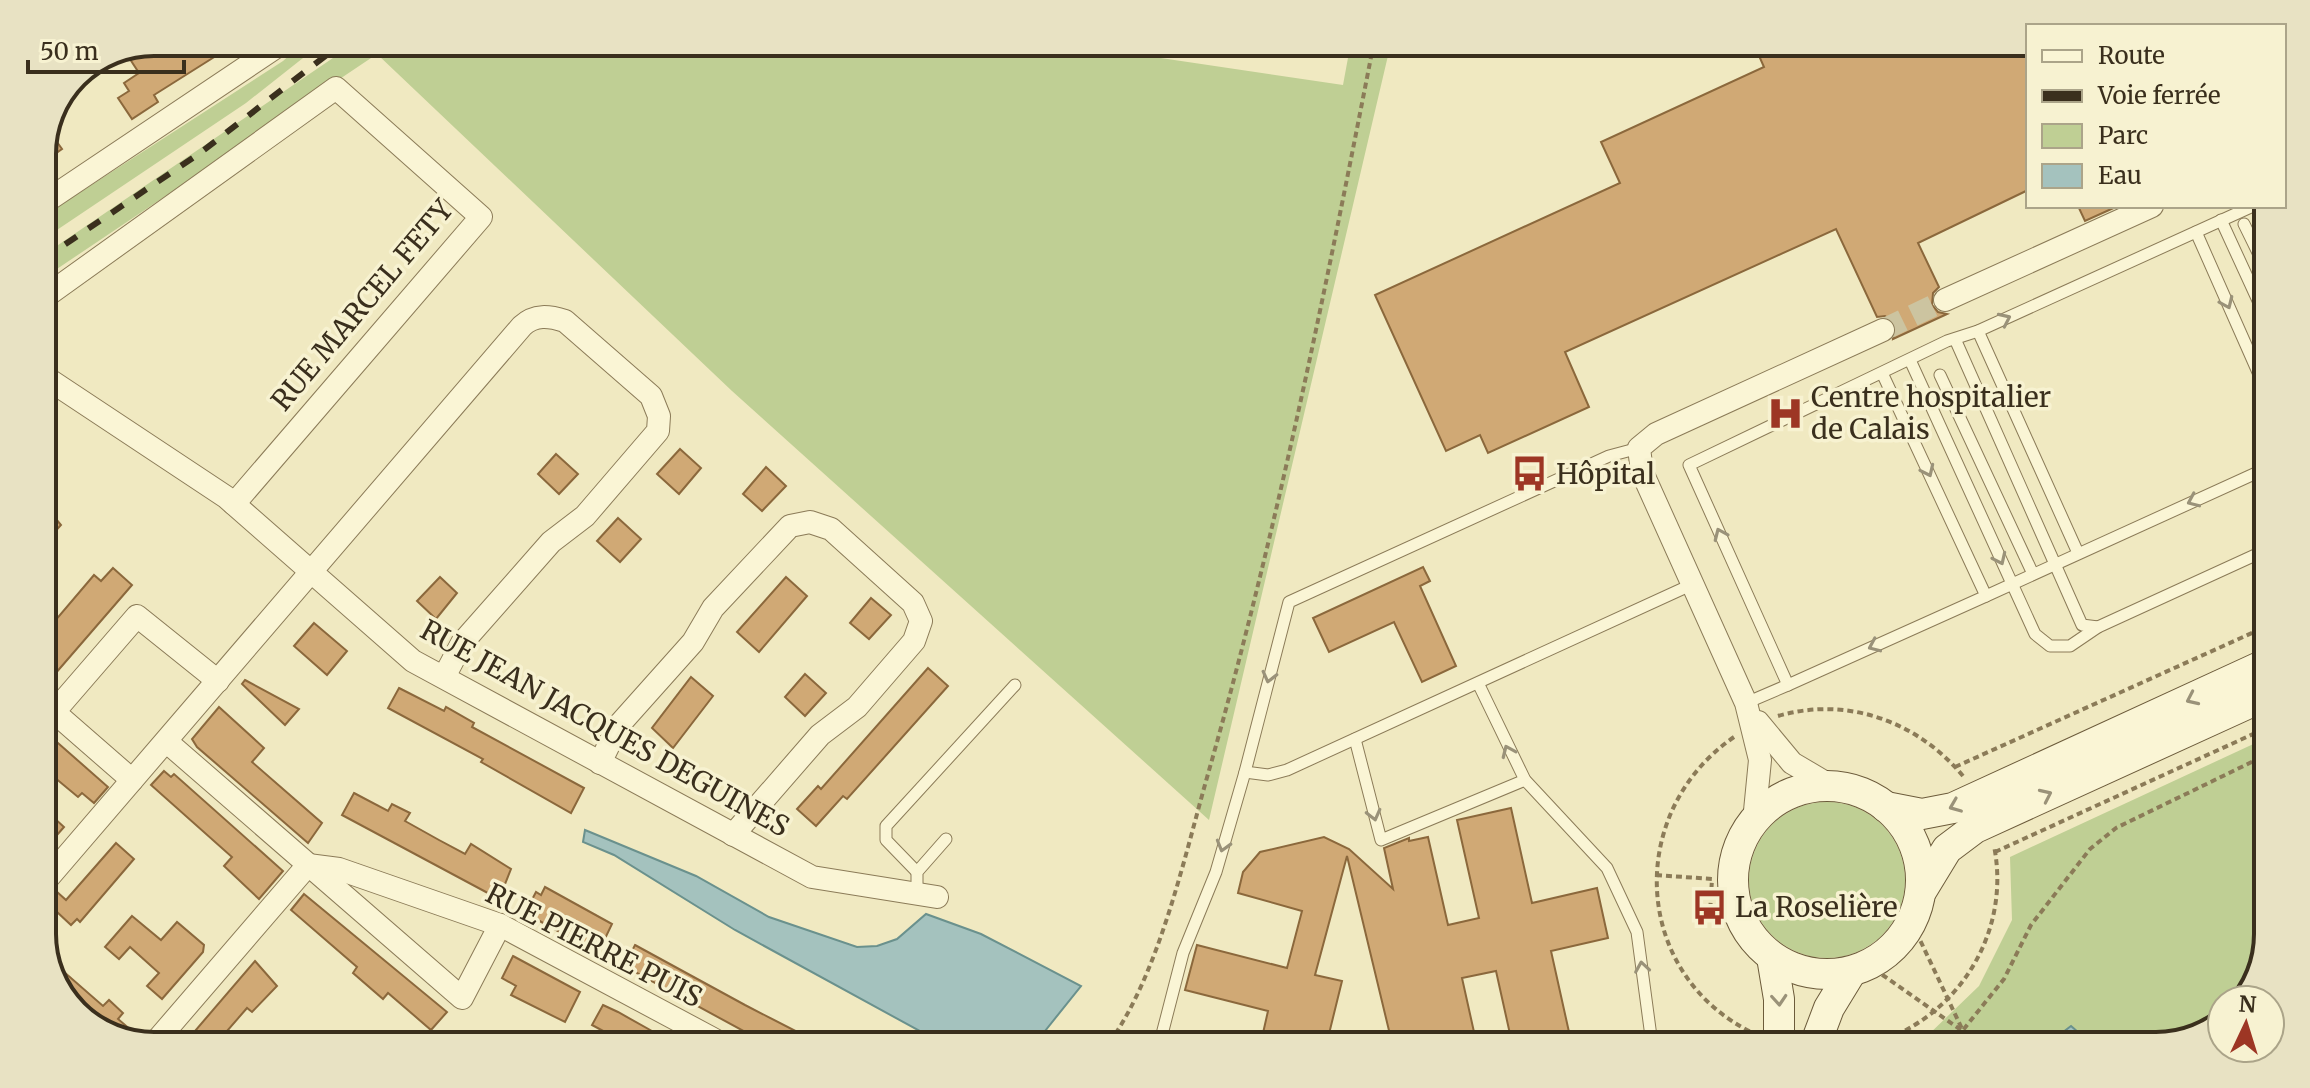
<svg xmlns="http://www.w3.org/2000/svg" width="2310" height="1088" font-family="Merriweather,serif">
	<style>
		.green { fill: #bfcf94 }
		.water { fill: #a4c2be; stroke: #6a918d; stroke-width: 2 }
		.building { fill: #d0a975; stroke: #8b683c; stroke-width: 2 }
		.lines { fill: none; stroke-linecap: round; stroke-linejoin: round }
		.street-tunnel { stroke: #ccc4a0; stroke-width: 22; stroke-dasharray: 22 11; stroke-linecap: butt }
		.lane-casing { stroke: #8b7b58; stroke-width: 13 }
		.street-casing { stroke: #8b7b58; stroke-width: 24 }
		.secondary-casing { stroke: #6c5b3b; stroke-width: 32 }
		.path { stroke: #8b7b58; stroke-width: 4; stroke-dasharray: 6 4; stroke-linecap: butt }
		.lane { stroke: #faf5d5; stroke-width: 11 }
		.street { stroke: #faf5d5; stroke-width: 22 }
		.secondary { stroke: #faf5d5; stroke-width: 30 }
		.rail { stroke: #3a2f1d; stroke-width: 6; stroke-dasharray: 14 14; stroke-linecap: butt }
		.oneway { stroke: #9a9279 }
		.labels { text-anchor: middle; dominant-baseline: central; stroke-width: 7; stroke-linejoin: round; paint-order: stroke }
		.street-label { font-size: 28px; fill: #3a2f1d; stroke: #f7f2d1 }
		.poi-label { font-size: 28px; fill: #3a2f1d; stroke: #f7f2d1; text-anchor: start }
		.rim { fill: none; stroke: #3a2f1d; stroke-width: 4 }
	</style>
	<rect width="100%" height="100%" fill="#f0e9c1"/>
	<g class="green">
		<polygon points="303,43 322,43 246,103 42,240 42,217 283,61"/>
		<polygon points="355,43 1080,46 1343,85 1350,47 1390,47 1209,820 732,391 377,54 42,279 42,256"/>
		<polygon points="2262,740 2259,978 2241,1000 2222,1000 2219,1027 2157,1046 2094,1046 2089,1038 2058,1036 2060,1046 1907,1045 1925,1038 1979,986 2012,920 2010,857"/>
		<circle cx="1827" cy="880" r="78"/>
	</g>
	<g class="water">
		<polygon points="585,830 696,876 769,917 857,947 877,946 897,939 926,914 981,934 1081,986 1037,1041 938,1041 735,930 614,855 583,842"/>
		<polygon points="2071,1026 2094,1046 2060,1046 2058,1036"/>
	</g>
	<g class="building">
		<polygon points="154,42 211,42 219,54 154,95 158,102 132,119 118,98 129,91 124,83 139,73 126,53"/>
		<polygon points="1756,49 2028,50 2028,190 1918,243 1939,287 1933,293 1932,305 1938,312 1947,314 1893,339 1895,324 1885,316 1877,317 1836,229 1565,352 1589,407 1488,453 1480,435 1446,451 1375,295 1620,183 1601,142 1764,67"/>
		<polygon points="49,131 62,149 42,163 42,147"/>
		<polygon points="2078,206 2118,206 2085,221"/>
		<polygon points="680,449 701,468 679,494 657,474"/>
		<polygon points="556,454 578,474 559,494 538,474"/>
		<polygon points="766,467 786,486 762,511 743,494"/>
		<polygon points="42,502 61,525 42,546"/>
		<polygon points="618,518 641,539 620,562 597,541"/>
		<polygon points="1423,567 1430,581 1420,586 1456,666 1422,682 1394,622 1329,652 1313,618"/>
		<polygon points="113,568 132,585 42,689 42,636 94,575 101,581"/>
		<polygon points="440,577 457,593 436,619 417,601"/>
		<polygon points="786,577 807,596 759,652 737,632"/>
		<polygon points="871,598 891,615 869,639 850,623"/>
		<polygon points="314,623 347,651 327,675 294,646"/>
		<polygon points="928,668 948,686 847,799 843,796 816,826 797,809 818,786 821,789"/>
		<polygon points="805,674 826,693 805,716 785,697"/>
		<polygon points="691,677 713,696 673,748 652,728"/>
		<polygon points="245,680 299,709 285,725 242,684"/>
		<polygon points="399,688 444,711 446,707 474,723 472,727 584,788 571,813 481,762 483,759 388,708"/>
		<polygon points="219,707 264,748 252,762 322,823 308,843 197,747 192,739"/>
		<polygon points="42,729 108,787 94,803 82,793 78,797 42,767"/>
		<polygon points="164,771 171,777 174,774 283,871 259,899 224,866 232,857 151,785"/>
		<polygon points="354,793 388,811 392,804 410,813 405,821 439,840 465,854 471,844 511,869 499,899 342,815"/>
		<polygon points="1511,808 1532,903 1597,888 1608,938 1551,951 1571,1041 1512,1043 1496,971 1462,978 1476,1041 1392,1043 1347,856 1315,975 1342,981 1327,1042 1261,1042 1268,1011 1185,990 1197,945 1287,968 1302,911 1238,893 1243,872 1260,852 1324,837 1349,849 1393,889 1384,848 1409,838 1409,841 1428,837 1448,925 1479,918 1457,820"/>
		<polygon points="52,816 64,827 42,852 42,826"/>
		<polygon points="116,843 134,859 80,922 77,919 71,925 57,912 42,928 42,899 56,891 66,900"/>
		<polygon points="545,887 612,924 598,953 525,913 536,892 541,895"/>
		<polygon points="304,894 447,1012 431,1030 388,993 383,999 353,973 357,967 291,910"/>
		<polygon points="132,916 161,940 177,922 204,945 203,952 162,999 147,986 159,973 130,947 119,959 105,947"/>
		<polygon points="635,945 745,1005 813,1040 760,1040 624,966"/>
		<polygon points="513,956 580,992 565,1022 511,995 516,986 502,978"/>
		<polygon points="48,958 103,1006 109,1000 123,1013 118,1019 139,1037 110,1037 65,1002"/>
		<polygon points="255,961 277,986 252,1012 247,1008 221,1038 189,1038"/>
		<polygon points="603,1005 618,1012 668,1040 618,1039 592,1025"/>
	</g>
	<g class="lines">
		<polyline class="street-tunnel" points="1883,330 1945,300"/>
		<defs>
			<g id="lane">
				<polyline points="2221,220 2266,318"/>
				<polyline points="2244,224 2267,271"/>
				<polyline points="2196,232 2265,388"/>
				<polyline points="1978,331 2078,553"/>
				<polyline points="1955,339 2082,625 2098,627"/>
				<polyline points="1910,360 2035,634 2050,646 2070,646 2098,627 2264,551"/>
				<polyline points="1883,375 1986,596 1788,685 1689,465 1947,341 1978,331 2253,206"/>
				<polyline points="1940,375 2033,574"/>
				<polyline points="1986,596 2265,469"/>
				<polyline points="1478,683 1525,780 1607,868 1637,932 1652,1044"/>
				<polyline points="1746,703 1788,685"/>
				<polyline points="1355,739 1381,840 1525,780"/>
				<polyline points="1245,772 1268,775 1287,770 1693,584"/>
				<polyline points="917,872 886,840 886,826 1015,685"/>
				<polyline points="917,894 917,872 946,839"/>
				<polyline points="1160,1042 1183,953 1216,872 1245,772 1289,602 1609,456 1639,448"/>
			</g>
			<g id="street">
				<polyline points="42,204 282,43"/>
				<polyline points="42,299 336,88 481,217 234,504"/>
				<polyline points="1945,300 2152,206"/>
				<polyline points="42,375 226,497 413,661 812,877 937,897"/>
				<polyline points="1758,722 1792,763 1831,786"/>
				<polyline points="167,742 462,998 500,925"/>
				<polyline points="600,763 618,726 693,642 713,608 790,526 810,522 831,529 913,603 921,621 914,641 857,707 820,735 733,835"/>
				<polyline points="132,780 54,712 137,616 218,681"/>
				<polyline points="1754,821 1760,760 1746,703 1642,472 1639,448 1656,434 1883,330"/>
				<polyline points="308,865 339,869 500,925 715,1040"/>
				<path d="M42,885L522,326C535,314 549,316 565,321L651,396L659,416L658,431L585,516L551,542L462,643L444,677"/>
				<polyline points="159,1038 308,865"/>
			</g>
			<g id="secondary">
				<circle cx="1827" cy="880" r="94"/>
				<polyline points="1886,807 1922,814 1953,808 2262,666"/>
				<polyline points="1922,890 1947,849 1975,828 2262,697"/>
				<polyline points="1772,957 1779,999 1779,1044"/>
				<polyline points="1815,1045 1829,1008 1851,972"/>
			</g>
		</defs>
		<use href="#lane" class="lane-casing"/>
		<use href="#street" class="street-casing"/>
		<use href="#secondary" class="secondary-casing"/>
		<g class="path">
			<path d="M1778,716C1847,696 1917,721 1963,776"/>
			<path d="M1734,737C1624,813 1632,976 1755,1034"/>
			<polyline points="1955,767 2263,628"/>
			<polyline points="1995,852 2262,730"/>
			<polyline points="1656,875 1712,879 1710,913"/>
			<polyline points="1912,923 1963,1031"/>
			<polyline points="1874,969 1961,1030"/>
			<polyline points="1750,1031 1751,1044"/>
			<path d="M1110,1042C1159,972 1183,863 1206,781C1275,540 1325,293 1373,47"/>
			<path d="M1868,1045C1955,1022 2012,935 1994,846"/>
			<polyline points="1951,1045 2004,979 2031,925 2090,849 2116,828 2262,757"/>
		</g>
		<use href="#lane" class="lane"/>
		<use href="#street" class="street"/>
		<use href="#secondary" class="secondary"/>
		<polyline class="rail" points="42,260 200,153 342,43"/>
	</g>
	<defs><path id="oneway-chevron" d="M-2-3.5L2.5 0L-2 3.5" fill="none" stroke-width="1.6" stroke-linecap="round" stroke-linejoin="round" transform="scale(2)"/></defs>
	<g class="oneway">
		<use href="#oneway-chevron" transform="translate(2227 303) rotate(66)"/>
		<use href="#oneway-chevron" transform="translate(2005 319) rotate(-25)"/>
		<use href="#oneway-chevron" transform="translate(1928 471) rotate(65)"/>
		<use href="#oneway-chevron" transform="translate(2193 501) rotate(156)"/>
		<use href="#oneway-chevron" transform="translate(1720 534) rotate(-114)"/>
		<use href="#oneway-chevron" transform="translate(2000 559) rotate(65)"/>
		<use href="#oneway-chevron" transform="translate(1874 646) rotate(156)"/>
		<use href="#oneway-chevron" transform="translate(1269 677) rotate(104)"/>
		<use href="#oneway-chevron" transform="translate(2192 699) rotate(155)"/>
		<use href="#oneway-chevron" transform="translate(1508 751) rotate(-114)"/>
		<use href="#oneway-chevron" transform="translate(2046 795) rotate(-25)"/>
		<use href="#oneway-chevron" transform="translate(1955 806) rotate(158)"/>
		<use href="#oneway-chevron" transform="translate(1374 815) rotate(76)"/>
		<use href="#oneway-chevron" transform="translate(1223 846) rotate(106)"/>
		<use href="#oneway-chevron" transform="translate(1642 967) rotate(-99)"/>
		<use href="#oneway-chevron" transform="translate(1779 1000) rotate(86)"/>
	</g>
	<defs>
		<symbol id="hospital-bare" viewBox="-9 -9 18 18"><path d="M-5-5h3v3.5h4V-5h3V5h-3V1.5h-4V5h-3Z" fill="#9d3624" stroke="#f7f2d1" stroke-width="2.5" paint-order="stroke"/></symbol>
		<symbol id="bus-bare" viewBox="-9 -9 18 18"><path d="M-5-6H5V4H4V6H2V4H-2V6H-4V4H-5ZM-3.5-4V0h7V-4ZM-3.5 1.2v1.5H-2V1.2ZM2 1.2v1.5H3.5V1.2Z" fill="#9d3624" stroke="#f7f2d1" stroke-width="2.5" paint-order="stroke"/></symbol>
	</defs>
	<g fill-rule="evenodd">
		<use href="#hospital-bare" x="1760" y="388" width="51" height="51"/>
		<use href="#bus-bare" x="1504" y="448" width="51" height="51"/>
		<use href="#bus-bare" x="1684" y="882" width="51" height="51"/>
	</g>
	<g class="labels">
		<g class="street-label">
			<text transform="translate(362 305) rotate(-50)">RUE MARCEL FETY</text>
			<text transform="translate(605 728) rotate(29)">RUE JEAN JACQUES DEGUINES</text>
			<text transform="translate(594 945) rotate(27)">RUE PIERRE PUIS</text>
		</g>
		<g class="poi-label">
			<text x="1811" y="397">Centre hospitalier<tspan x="1811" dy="32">de Calais</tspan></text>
			<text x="1556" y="474">Hôpital</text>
			<text x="1735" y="907">La Roselière</text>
		</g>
	</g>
	<path d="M0 0H2310V1088H0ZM154 56H2156A98 98 0 0 1 2254 154V934A98 98 0 0 1 2156 1032H154A98 98 0 0 1 56 934V154A98 98 0 0 1 154 56Z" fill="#e8e2c3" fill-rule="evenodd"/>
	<path class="rim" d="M154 56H2156A98 98 0 0 1 2254 154V934A98 98 0 0 1 2156 1032H154A98 98 0 0 1 56 934V154A98 98 0 0 1 154 56Z"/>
	<rect x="2026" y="24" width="260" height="184" fill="#f7f2d1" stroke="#aba489" stroke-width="2"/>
	<rect x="2042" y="50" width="40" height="12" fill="#faf5d5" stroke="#aba489" stroke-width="2"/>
	<text x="2098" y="64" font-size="24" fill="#3a2f1d">Route</text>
	<rect x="2042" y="90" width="40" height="12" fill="#3a2f1d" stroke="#aba489" stroke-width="2"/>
	<text x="2098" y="104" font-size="24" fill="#3a2f1d">Voie ferrée</text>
	<rect x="2042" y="124" width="40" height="24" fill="#bfcf94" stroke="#aba489" stroke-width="2"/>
	<text x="2098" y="144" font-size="24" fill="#3a2f1d">Parc</text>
	<rect x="2042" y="164" width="40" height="24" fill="#a4c2be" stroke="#aba489" stroke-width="2"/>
	<text x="2098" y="184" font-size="24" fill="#3a2f1d">Eau</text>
	<g transform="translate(2246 1024) rotate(4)"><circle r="38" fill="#f7f2d1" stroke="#aba489" stroke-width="2"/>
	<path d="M0-6L14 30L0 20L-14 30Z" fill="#9d3624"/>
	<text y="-12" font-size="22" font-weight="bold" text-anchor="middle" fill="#3a2f1d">N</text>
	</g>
	<path d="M28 60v12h156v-12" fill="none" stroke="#3a2f1d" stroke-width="4"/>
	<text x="40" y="60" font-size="24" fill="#3a2f1d" stroke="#f7f2d1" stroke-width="6" paint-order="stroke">50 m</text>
</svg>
